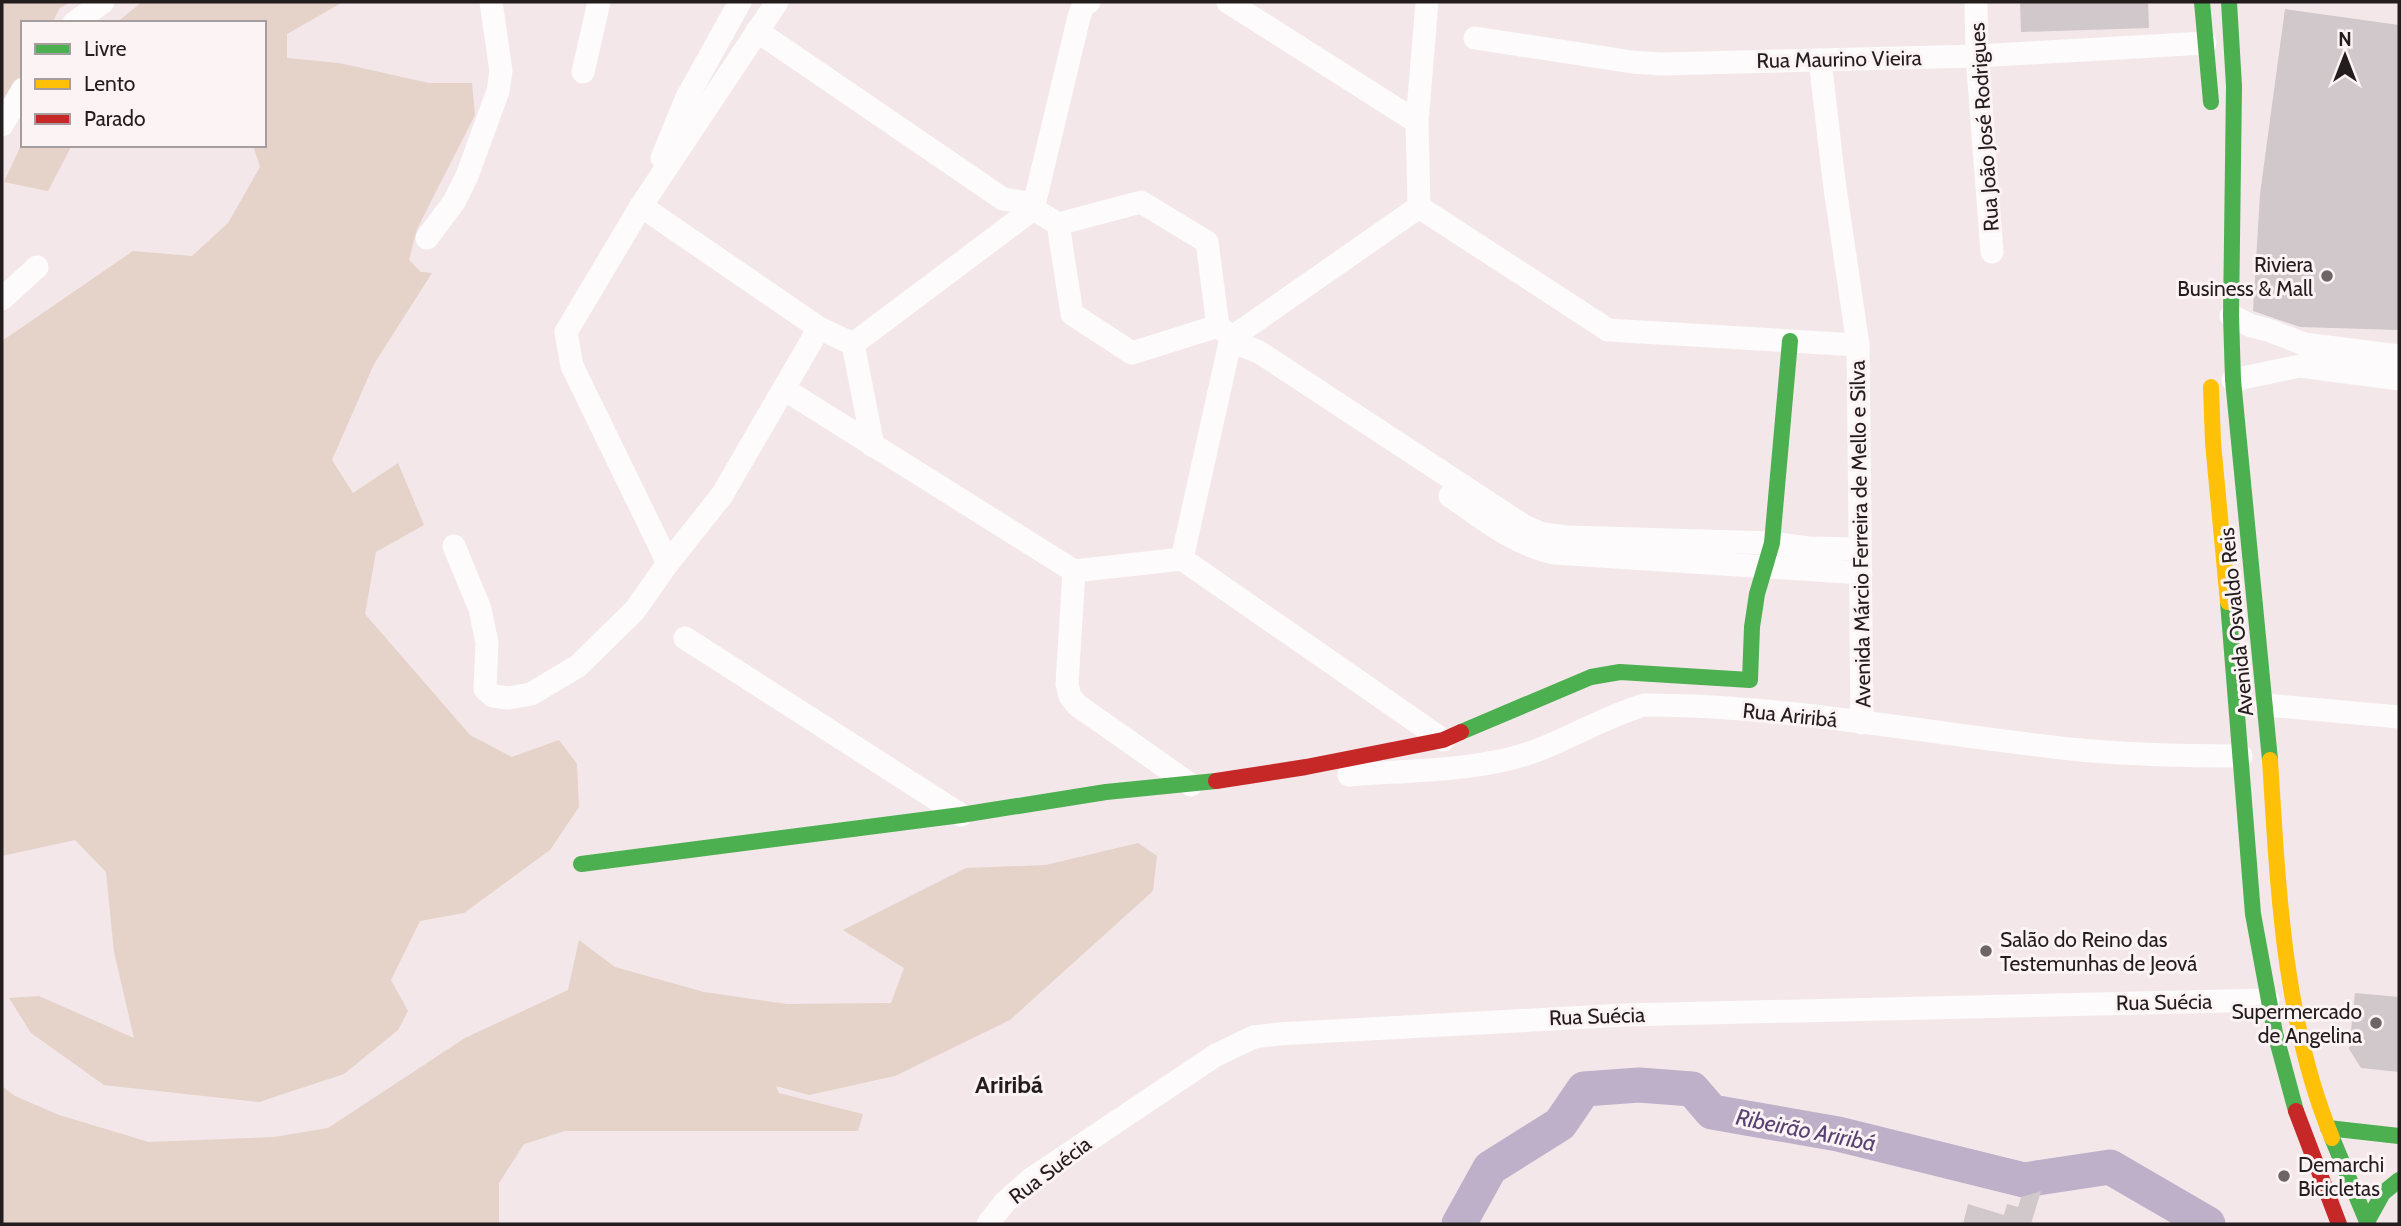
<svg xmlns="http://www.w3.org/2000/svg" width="2401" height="1226" font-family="Cabin,sans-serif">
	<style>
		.green { fill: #e5d2c8 }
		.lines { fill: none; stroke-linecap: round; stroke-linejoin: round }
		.river { stroke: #bdb0c8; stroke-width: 35 }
		.building { fill: #d0c8cb }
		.street { stroke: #fdfbfc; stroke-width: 23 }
		.fast { stroke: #4caf50; stroke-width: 16 }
		.slow { stroke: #ffc107; stroke-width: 16 }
		.jam { stroke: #c62828; stroke-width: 16 }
		.poi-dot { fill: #6c6465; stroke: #fcf3f5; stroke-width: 2.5 }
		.labels { text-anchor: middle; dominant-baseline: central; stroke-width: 6; stroke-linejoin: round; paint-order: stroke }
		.street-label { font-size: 21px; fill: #241d1e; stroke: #fcf3f5 }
		.poi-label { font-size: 21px; fill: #241d1e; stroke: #fcf3f5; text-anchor: end }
		.water-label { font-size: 23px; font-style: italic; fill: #584272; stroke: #fcf3f5 }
		.quarter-label { font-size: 24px; font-weight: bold; fill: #241d1e; stroke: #fcf3f5 }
	</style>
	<rect width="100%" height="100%" fill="#f3e7ea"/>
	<g class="green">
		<polygon points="2,2 70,2 60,8 52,23 23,23 23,75 2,113"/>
		<polygon points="142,2 343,2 287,34 287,58 339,63 429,83 472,83 475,115 417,229 409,260 421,272 432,273 374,364 332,460 353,493 398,463 424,525 376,552 365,614 470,735 512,757 559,740 577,764 579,807 550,850 464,913 420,921 391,980 408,1011 398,1030 344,1074 259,1102 104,1085 31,1033 9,998 39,996 134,1038 114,952 106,872 75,840 2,856 2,341 133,251 192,256 228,223 260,167 253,145 264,145 264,23 116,23"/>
		<polygon points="23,141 23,145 72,145 48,191 4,182"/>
		<polygon points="1138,843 1157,856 1153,891 1010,1020 895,1076 809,1095 776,1086 779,1093 863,1114 858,1131 565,1131 524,1144 499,1183 499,1224 2,1224 2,1086 15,1096 59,1115 149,1142 274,1137 328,1128 465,1038 568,990 579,940 615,967 704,992 787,1004 891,1003 904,968 843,930 966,868 1046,865"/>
	</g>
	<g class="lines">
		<polyline class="river" points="1459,1224 1490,1168 1560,1124 1584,1089 1639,1085 1692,1089 1712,1112 1838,1134 2024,1180 2110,1167 2208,1224"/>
	</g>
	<g class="building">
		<polygon points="2020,2 2148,2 2149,28 2021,32"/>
		<polygon points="2285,9 2399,25 2399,330 2300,327 2253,311 2260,194"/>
		<polygon points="2355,993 2399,997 2399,1072 2361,1068 2349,1049"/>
		<polygon points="2041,1191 2031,1224 1963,1224 1968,1204 2004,1215 2007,1204 2018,1207 2021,1197"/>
	</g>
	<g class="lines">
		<g class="street">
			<polyline points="1228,2 1417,122"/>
			<polyline points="1976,2 1977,56 1992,252"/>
			<polyline points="74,23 103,2"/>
			<polyline points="757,31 1003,199 1022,202 1058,224 1141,202 1207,242 1218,326 1241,345 1259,352 1524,526 1543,534 1568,537 1772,543 1808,548 1860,549"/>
			<polyline points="1475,38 1632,62 1661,64 1977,56 2205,43"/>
			<polyline points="1820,60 1834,181 1858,345 1862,723"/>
			<polyline points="583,72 599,2"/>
			<polyline points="2,125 23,89"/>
			<polyline points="662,158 686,99 740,2"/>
			<polyline points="641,206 819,328 853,344 873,446"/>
			<polyline points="1419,207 1608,330 1858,345"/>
			<polyline points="1419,207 1417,122 1427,2"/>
			<polyline points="1058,224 1072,314 1132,353 1218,326"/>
			<polyline points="427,238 454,202 467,176 498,91 501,71 491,2"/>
			<polyline points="2,299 37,267"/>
			<polyline points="2231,316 2252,326 2268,330 2304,344 2399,356"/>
			<polyline points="853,344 1033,209 1079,17 1083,5 1089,2"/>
			<polyline points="2233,380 2300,366 2399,379"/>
			<polyline points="784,389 1074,571 1067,684 1070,696 1077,705 1191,785"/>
			<path d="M1450,496C1484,519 1513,544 1554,553L1861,573"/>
			<polyline points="454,546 480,609 487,643 485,689 493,696 508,698 531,694 578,666 635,610 668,563 722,495 819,328"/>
			<polyline points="1182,559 1443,740"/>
			<polyline points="668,563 572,366 566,332 641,206 777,2"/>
			<polyline points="1074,571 1182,559 1231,338 1419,207"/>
			<polyline points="685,638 961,815"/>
			<polyline points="2266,705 2399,717"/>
			<path d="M1349,775C1400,771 1459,771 1509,759C1556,748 1597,719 1644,705C1787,705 1929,734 2071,749C2128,755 2184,756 2241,756"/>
			<polyline points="988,1224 1005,1202 1031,1179 1216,1055 1254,1037 1278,1034 1624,1015 2268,1000"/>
		</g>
		<g class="fast">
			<polyline points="2202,2 2211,102"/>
			<polyline points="2229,2 2234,86 2231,316 2233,380 2270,760"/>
			<polyline points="2228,602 2253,914 2275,1033 2296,1111"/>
			<polyline points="1461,732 1591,677 1620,672 1750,680 1752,627 1757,594 1772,543 1790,341"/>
			<polyline points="581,864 961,815 1106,792 1216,781"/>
			<polyline points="2328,1128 2399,1136"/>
			<polyline points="2332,1138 2368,1224"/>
			<polyline points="2367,1222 2383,1193 2399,1180"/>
		</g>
		<g class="slow">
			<polyline points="2211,387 2213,443 2228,602"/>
			<path d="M2270,760C2278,887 2283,1019 2332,1138"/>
		</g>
		<g class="jam">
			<polyline points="1216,781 1306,767 1443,740 1461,732"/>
			<polyline points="2296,1111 2339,1224"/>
		</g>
	</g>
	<g class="poi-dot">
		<circle cx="2327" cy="276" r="7"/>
		<circle cx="1986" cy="951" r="7"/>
		<circle cx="2376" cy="1023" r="7"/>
		<circle cx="2284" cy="1176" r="7"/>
	</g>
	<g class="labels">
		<g class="street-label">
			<text transform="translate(1839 59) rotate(-1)">Rua Maurino Vieira</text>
			<text transform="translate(1984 127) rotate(-94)">Rua João José Rodrigues</text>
			<text transform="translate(1860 534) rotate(-91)">Avenida Márcio Ferreira de Mello e Silva</text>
			<text transform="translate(2236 622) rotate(-96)">Avenida Osvaldo Reis</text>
			<text transform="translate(1790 715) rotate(6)">Rua Ariribá</text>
			<text transform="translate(2164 1002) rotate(-1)">Rua Suécia</text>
			<text transform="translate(1597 1016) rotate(-2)">Rua Suécia</text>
			<text transform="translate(1050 1170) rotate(-37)">Rua Suécia</text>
		</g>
		<g class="poi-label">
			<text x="2313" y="264">Riviera<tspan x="2313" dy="24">Business &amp; Mall</tspan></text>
			<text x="2000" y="939" text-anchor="start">Salão do Reino das<tspan x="2000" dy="24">Testemunhas de Jeová</tspan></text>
			<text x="2362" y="1011">Supermercado<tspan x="2362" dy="24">de Angelina</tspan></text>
			<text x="2298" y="1164" text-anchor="start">Demarchi<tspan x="2298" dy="24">Bicicletas</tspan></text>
		</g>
		<g class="water-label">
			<text transform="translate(1806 1130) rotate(11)">Ribeirão Ariribá</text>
		</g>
		<g class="quarter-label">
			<text x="1009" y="1084">Ariribá</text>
		</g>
	</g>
	<rect width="2401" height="1226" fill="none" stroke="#241d1e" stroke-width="7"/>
	<rect x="21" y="21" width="245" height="126" fill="#fcf3f5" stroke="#a69d9f" stroke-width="2"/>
	<rect x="35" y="44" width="35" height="10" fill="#4caf50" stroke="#a69d9f" stroke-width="2"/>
	<text x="84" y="56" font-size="21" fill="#241d1e">Livre</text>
	<rect x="35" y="79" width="35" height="10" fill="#ffc107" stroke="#a69d9f" stroke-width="2"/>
	<text x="84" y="91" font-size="21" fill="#241d1e">Lento</text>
	<rect x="35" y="114" width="35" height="10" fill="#c62828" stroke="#a69d9f" stroke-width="2"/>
	<text x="84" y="126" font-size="21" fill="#241d1e">Parado</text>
	<g transform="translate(2345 56)" stroke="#fcf3f5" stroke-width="5" paint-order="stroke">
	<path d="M0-5L12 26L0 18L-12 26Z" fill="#241d1e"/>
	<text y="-10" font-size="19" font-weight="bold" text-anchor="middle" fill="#241d1e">N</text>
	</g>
</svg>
